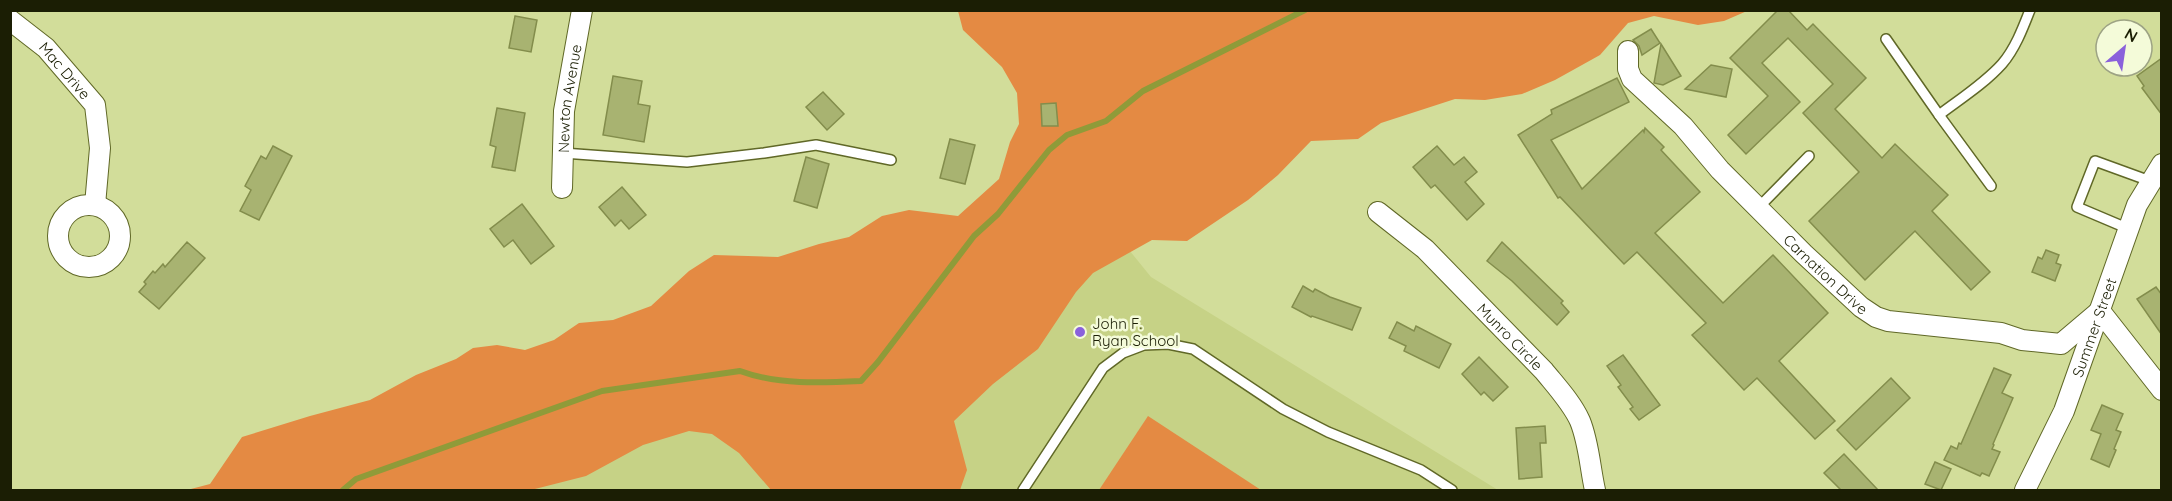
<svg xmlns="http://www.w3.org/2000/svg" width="2172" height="501" font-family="Quicksand,sans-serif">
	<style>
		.built { fill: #c6d286 }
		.green { fill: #e48a43 }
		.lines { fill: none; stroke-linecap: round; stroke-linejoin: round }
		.stream { stroke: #8f9b39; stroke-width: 6 }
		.building { fill: #a8b371; stroke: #838d4c; stroke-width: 1.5 }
		.lane-casing { stroke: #606827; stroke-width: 12 }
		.street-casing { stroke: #606827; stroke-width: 22 }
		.lane { stroke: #fff; stroke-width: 9 }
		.street { stroke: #fff; stroke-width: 20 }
		.poi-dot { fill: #8a61db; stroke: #f4fbd9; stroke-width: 2 }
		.labels { text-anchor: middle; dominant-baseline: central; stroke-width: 5; stroke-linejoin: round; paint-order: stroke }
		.street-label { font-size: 15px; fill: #1b1e04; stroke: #f4fbd9 }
		.poi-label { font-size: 15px; fill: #1b1e04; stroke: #f4fbd9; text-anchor: start }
	</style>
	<rect width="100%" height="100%" fill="#d2dd9a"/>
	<polygon class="built" points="1056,160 1151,277 1498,490 393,490 645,404"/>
	<g class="green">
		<polygon points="958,11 1747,11 1724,21 1698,25 1654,16 1628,23 1600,55 1555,80 1522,94 1485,100 1455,99 1381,123 1358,139 1311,141 1278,175 1248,200 1187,241 1152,240 1093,273 1076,292 1038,349 993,384 954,421 967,470 960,490 771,490 739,453 712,434 689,431 643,445 586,476 531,490 187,490 210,484 242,437 310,416 370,400 416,375 456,359 473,348 497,345 525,350 554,340 579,323 613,320 651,306 689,271 714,255 778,257 819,244 849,237 882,216 909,210 958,216 999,179 1010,142 1019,124 1017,93 1002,67 963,30"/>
		<polygon points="1148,416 1261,490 1099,490"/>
	</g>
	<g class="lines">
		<path class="stream" d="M343,490L356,479L602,391L740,371C778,385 821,383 861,381L878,362L974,236L998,214L1049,150L1067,135L1106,121L1143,91L1305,10"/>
	</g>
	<g class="building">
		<polygon points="1778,10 1788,10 1807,30 1813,24 1866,78 1835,109 1882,158 1895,144 1948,195 1932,211 1990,272 1971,290 1915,231 1865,280 1809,221 1859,172 1803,113 1833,84 1788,38 1762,63 1800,102 1746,154 1728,135 1768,96 1730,58"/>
		<polygon points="515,16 537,20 531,52 509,48"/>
		<polygon points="1651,29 1660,43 1642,55 1639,46 1633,40"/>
		<polygon points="1661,44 1681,76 1663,85 1654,83"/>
		<polygon points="2162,58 2162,115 2142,88 2144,86 2137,76"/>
		<polygon points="1711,65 1732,69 1726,97 1685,89"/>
		<polygon points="613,76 642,81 638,104 650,106 644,142 603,135"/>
		<polygon points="1617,78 1629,102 1551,140 1582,189 1643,130 1644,132 1645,128 1664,147 1661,150 1700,192 1655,233 1723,303 1773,255 1828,313 1779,361 1835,421 1815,439 1757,378 1744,390 1692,335 1706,323 1637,252 1624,264 1560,197 1558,198 1518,135 1552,114 1551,110"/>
		<polygon points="823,92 844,114 827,130 806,107"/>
		<polygon points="1056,103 1058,126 1042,126 1041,104"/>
		<polygon points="497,108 525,113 515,171 492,167 496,147 490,145"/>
		<polygon points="950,139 975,145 965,184 940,178"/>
		<polygon points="273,146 292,156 259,220 240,211 251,190 245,186 261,156 266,159"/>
		<polygon points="1437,146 1454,165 1464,157 1477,172 1465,182 1484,204 1467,220 1435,185 1431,188 1413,167"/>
		<polygon points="806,157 829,164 817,208 794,201"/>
		<polygon points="622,187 646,215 629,229 621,220 615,226 599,207"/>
		<polygon points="522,204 554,246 531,264 513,240 504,247 490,229"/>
		<polygon points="187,242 205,258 159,309 139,292 146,284 144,282 153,271 155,273 163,264 165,267"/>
		<polygon points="1502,242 1563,301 1561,303 1569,312 1557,325 1512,281 1487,261"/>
		<polygon points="2046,250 2059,255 2056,263 2061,265 2055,281 2032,272 2038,257 2042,259"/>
		<polygon points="1303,286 1313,292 1315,289 1330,297 1361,308 1352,330 1312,316 1311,317 1292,307"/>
		<polygon points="2156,287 2162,295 2162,335 2137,299"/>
		<polygon points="1397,322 1414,331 1416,326 1451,344 1439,368 1404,351 1406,346 1389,338"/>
		<polygon points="1623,355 1660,405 1639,420 1630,409 1633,407 1618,387 1621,385 1607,366"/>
		<polygon points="1479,357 1508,387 1493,401 1484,392 1481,395 1462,374"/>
		<polygon points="1994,368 2011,375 2002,393 2013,398 1993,444 1994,445 1992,449 2000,452 1989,476 1982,473 1980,476 1944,460 1951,446 1957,449 1959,443 1961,444"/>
		<polygon points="1891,378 1910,398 1856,450 1837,430"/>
		<polygon points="2102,405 2123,414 2116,430 2121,432 2114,449 2116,450 2109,467 2091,459 2101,434 2091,430"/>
		<polygon points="1545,426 1546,443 1540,443 1542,477 1519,479 1516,428"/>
		<polygon points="1844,454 1878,490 1841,490 1824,473"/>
		<polygon points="1935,462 1951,469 1941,490 1925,484"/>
	</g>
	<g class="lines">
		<defs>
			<g id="lane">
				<path d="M1886,39L1939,115C1960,99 1984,84 2002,64C2015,49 2023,28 2030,10"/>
				<polyline points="1939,115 1991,186"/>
				<polyline points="563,153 687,162 764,153 816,145 891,160"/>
				<polyline points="1758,208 1809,156"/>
				<polyline points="2129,229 2077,207 2095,161 2150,181"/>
				<polyline points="1023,490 1103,368 1123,353 1144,345 1168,344 1193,349 1283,409 1328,432 1421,470 1452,490"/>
			</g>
			<g id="street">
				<path id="s1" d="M10,20L46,48L95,105L100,148L95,205"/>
				<path id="s2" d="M1628,51V69L1632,79L1683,126L1720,170L1804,254L1861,307L1876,317L1888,321L2001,333L2022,340L2061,344L2100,311L2162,390"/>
				<path id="s3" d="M562,188L564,111L582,10"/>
				<circle cx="89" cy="236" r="31"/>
				<path id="s4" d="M1378,212L1425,249L1544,371C1557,387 1572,403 1580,421C1589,443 1590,468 1595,490"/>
				<path id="s5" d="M2025,490L2064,411L2137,205L2162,164"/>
			</g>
		</defs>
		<use href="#lane" class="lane-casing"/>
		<use href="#street" class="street-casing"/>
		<use href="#lane" class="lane"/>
		<use href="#street" class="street"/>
	</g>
	<circle class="poi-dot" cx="1080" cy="332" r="6"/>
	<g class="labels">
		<g class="street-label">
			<text stroke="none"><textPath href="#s1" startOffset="75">Mac Drive</textPath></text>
			<text stroke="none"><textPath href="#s3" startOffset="90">Newton Avenue</textPath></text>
			<text stroke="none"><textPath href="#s2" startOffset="304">Carnation Drive</textPath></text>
			<text stroke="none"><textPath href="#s5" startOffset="177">Summer Street</textPath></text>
			<text stroke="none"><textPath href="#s4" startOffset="182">Munro Circle</textPath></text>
		</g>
		<g class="poi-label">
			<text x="1092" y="323">John F.<tspan x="1092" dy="17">Ryan School</tspan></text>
		</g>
	</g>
	<rect width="2172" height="501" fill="none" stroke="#1b1e04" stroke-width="24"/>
	<g transform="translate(2124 48) rotate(29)"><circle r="28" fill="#f4fbd9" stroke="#9da384" stroke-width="1.5"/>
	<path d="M0-4.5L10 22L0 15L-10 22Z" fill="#8a61db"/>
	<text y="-9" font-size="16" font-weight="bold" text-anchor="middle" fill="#1b1e04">N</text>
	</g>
</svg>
